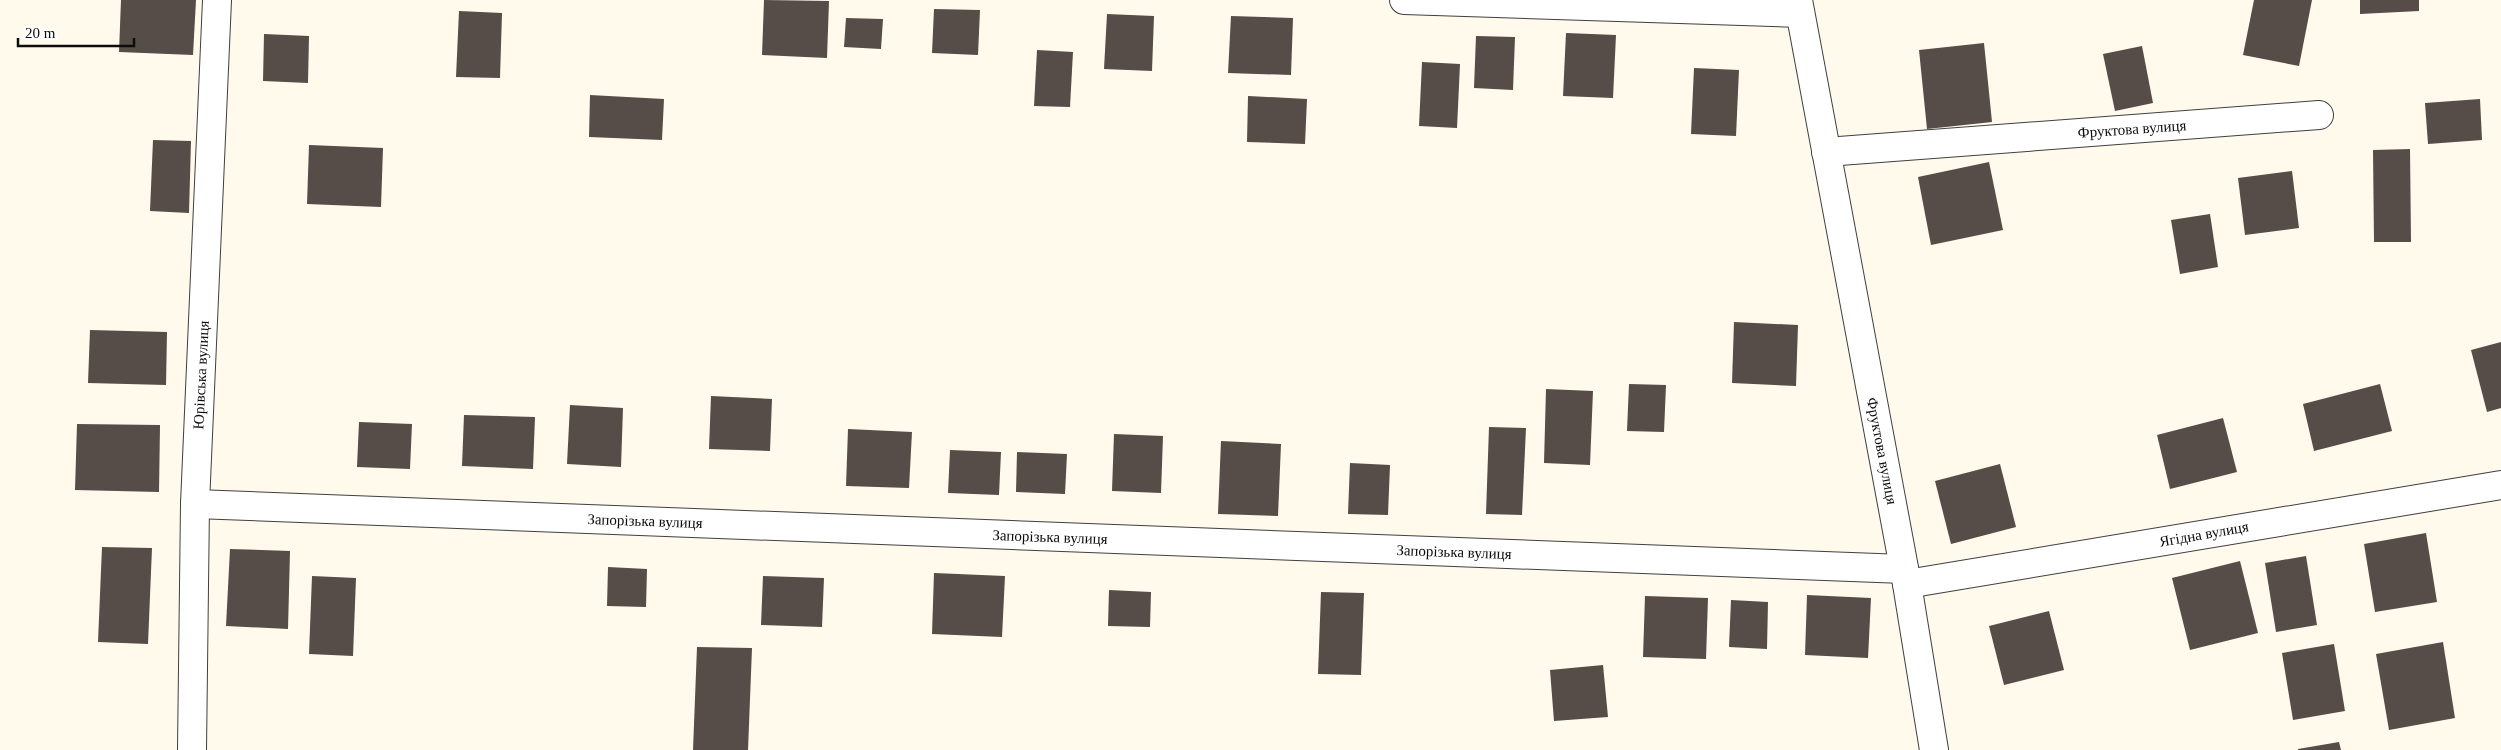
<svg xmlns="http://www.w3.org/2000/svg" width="2501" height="750" font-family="Georgia,serif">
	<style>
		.building { fill: #564c48 }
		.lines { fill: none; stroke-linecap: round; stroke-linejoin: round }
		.minor-casing { stroke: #3f3f3f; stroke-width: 30 }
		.minor { stroke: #fff; stroke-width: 28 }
		.labels { text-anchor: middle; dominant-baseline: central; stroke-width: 5; stroke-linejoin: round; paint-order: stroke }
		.street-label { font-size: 15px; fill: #0c0c0c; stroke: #fff }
	</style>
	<rect width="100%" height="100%" fill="#fffaeb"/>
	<g class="building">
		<polygon points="121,0 196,0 193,55 119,52"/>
		<polygon points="764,0 829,1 827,58 762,55"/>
		<polygon points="2254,0 2312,0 2299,66 2243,55"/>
		<polygon points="2360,0 2419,0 2419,11 2360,14"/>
		<polygon points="934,9 980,10 978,55 932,53"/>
		<polygon points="459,11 502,13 500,78 456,77"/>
		<polygon points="1107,14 1154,16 1152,71 1104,69"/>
		<polygon points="1231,16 1293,18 1291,75 1228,73"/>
		<polygon points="846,18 883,19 881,49 844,47"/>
		<polygon points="1566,33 1616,35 1613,98 1563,96"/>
		<polygon points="264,34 309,36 308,83 263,81"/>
		<polygon points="1476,36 1515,37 1513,90 1474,88"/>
		<polygon points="1984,43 1992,122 1927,129 1919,50"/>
		<polygon points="2142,46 2153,103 2115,111 2103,54"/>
		<polygon points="1037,50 1073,52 1070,107 1034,106"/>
		<polygon points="1422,62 1460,64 1457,128 1419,126"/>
		<polygon points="1694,68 1739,70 1736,136 1691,134"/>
		<polygon points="590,95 664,99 662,140 589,137"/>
		<polygon points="1248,96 1307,99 1305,144 1247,142"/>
		<polygon points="2480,99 2482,140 2428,144 2425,103"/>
		<polygon points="153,140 191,141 189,213 150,211"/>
		<polygon points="309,145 383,148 381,207 307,204"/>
		<polygon points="2410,149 2411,242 2374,242 2373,150"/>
		<polygon points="1989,162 2003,230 1931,245 1918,177"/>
		<polygon points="2292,171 2299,228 2245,235 2238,178"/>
		<polygon points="2210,214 2218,267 2180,274 2171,220"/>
		<polygon points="1734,322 1798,325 1796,386 1732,383"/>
		<polygon points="90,330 167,332 166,385 88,383"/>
		<polygon points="2501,342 2501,408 2487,412 2471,350"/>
		<polygon points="1629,384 1666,385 1664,432 1627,431"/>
		<polygon points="2380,384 2392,431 2314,451 2303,404"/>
		<polygon points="1546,389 1593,391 1590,465 1544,463"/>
		<polygon points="711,396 772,399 770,451 709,449"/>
		<polygon points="570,405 623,408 621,467 567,464"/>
		<polygon points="464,415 535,417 533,469 462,466"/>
		<polygon points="2223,418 2237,472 2170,489 2157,435"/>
		<polygon points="359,422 412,424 410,469 357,467"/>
		<polygon points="77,424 160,425 159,492 75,490"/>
		<polygon points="1489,427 1526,428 1522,515 1486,514"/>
		<polygon points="848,429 912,432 909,488 846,486"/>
		<polygon points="1114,434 1163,436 1161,493 1112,491"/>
		<polygon points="1221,441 1281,444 1278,516 1218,514"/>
		<polygon points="950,450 1001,452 999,495 948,493"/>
		<polygon points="1017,452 1067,454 1065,494 1016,492"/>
		<polygon points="1350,463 1390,465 1388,515 1348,514"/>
		<polygon points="2000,464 2016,527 1951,544 1935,481"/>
		<polygon points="2426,533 2437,602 2375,612 2364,544"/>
		<polygon points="102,547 152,548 148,644 98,642"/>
		<polygon points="230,549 290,551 288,629 226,626"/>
		<polygon points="2306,556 2317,625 2276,632 2265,563"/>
		<polygon points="2240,561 2258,633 2190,650 2172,578"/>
		<polygon points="608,567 647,569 646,607 607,606"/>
		<polygon points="934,573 1005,576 1002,637 932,634"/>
		<polygon points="312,576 356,578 353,656 309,654"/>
		<polygon points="763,576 824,578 822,627 761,625"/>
		<polygon points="1109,590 1151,592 1150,627 1108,626"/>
		<polygon points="1321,592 1364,593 1361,675 1318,674"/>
		<polygon points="1807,595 1871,598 1868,658 1805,655"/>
		<polygon points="1645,596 1708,598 1706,659 1643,657"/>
		<polygon points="1731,600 1768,602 1767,649 1729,647"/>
		<polygon points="2049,611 2064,670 2004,685 1989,626"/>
		<polygon points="2443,642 2455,718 2389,730 2376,654"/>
		<polygon points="2334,644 2345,711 2293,720 2282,653"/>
		<polygon points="697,647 752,648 748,750 693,750"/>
		<polygon points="1603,665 1608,717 1554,721 1550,670"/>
		<polygon points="2339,742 2341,750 2298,750 2298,749"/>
	</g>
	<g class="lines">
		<defs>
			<g id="minor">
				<polyline points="1404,0 1800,13"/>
				<polyline points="1798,0 1907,584 1934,750"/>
				<polyline points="1826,152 2319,115"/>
				<polyline points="195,504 1904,569"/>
				<polyline points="1907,584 2501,485"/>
				<polyline points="192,750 195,504 217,0"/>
			</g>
		</defs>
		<use href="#minor" class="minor-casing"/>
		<use href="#minor" class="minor"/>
	</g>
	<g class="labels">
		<g class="street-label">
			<text transform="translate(2132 129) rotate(-4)">Фруктова вулиця</text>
			<text transform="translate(201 375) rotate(-87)">Юрівська вулиця</text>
			<text transform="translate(1882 451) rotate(79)">Фруктова вулиця</text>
			<text transform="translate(645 521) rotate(2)">Запорізька вулиця</text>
			<text transform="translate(2204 534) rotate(-10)">Ягідна вулиця</text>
			<text transform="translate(1050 537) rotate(2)">Запорізька вулиця</text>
			<text transform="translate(1454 552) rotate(2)">Запорізька вулиця</text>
		</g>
	</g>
	<path d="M18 38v8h116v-8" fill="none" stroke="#0c0c0c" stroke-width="2.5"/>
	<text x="25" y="38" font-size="15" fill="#0c0c0c" stroke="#ffffff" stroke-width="4" paint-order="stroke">20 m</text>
</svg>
